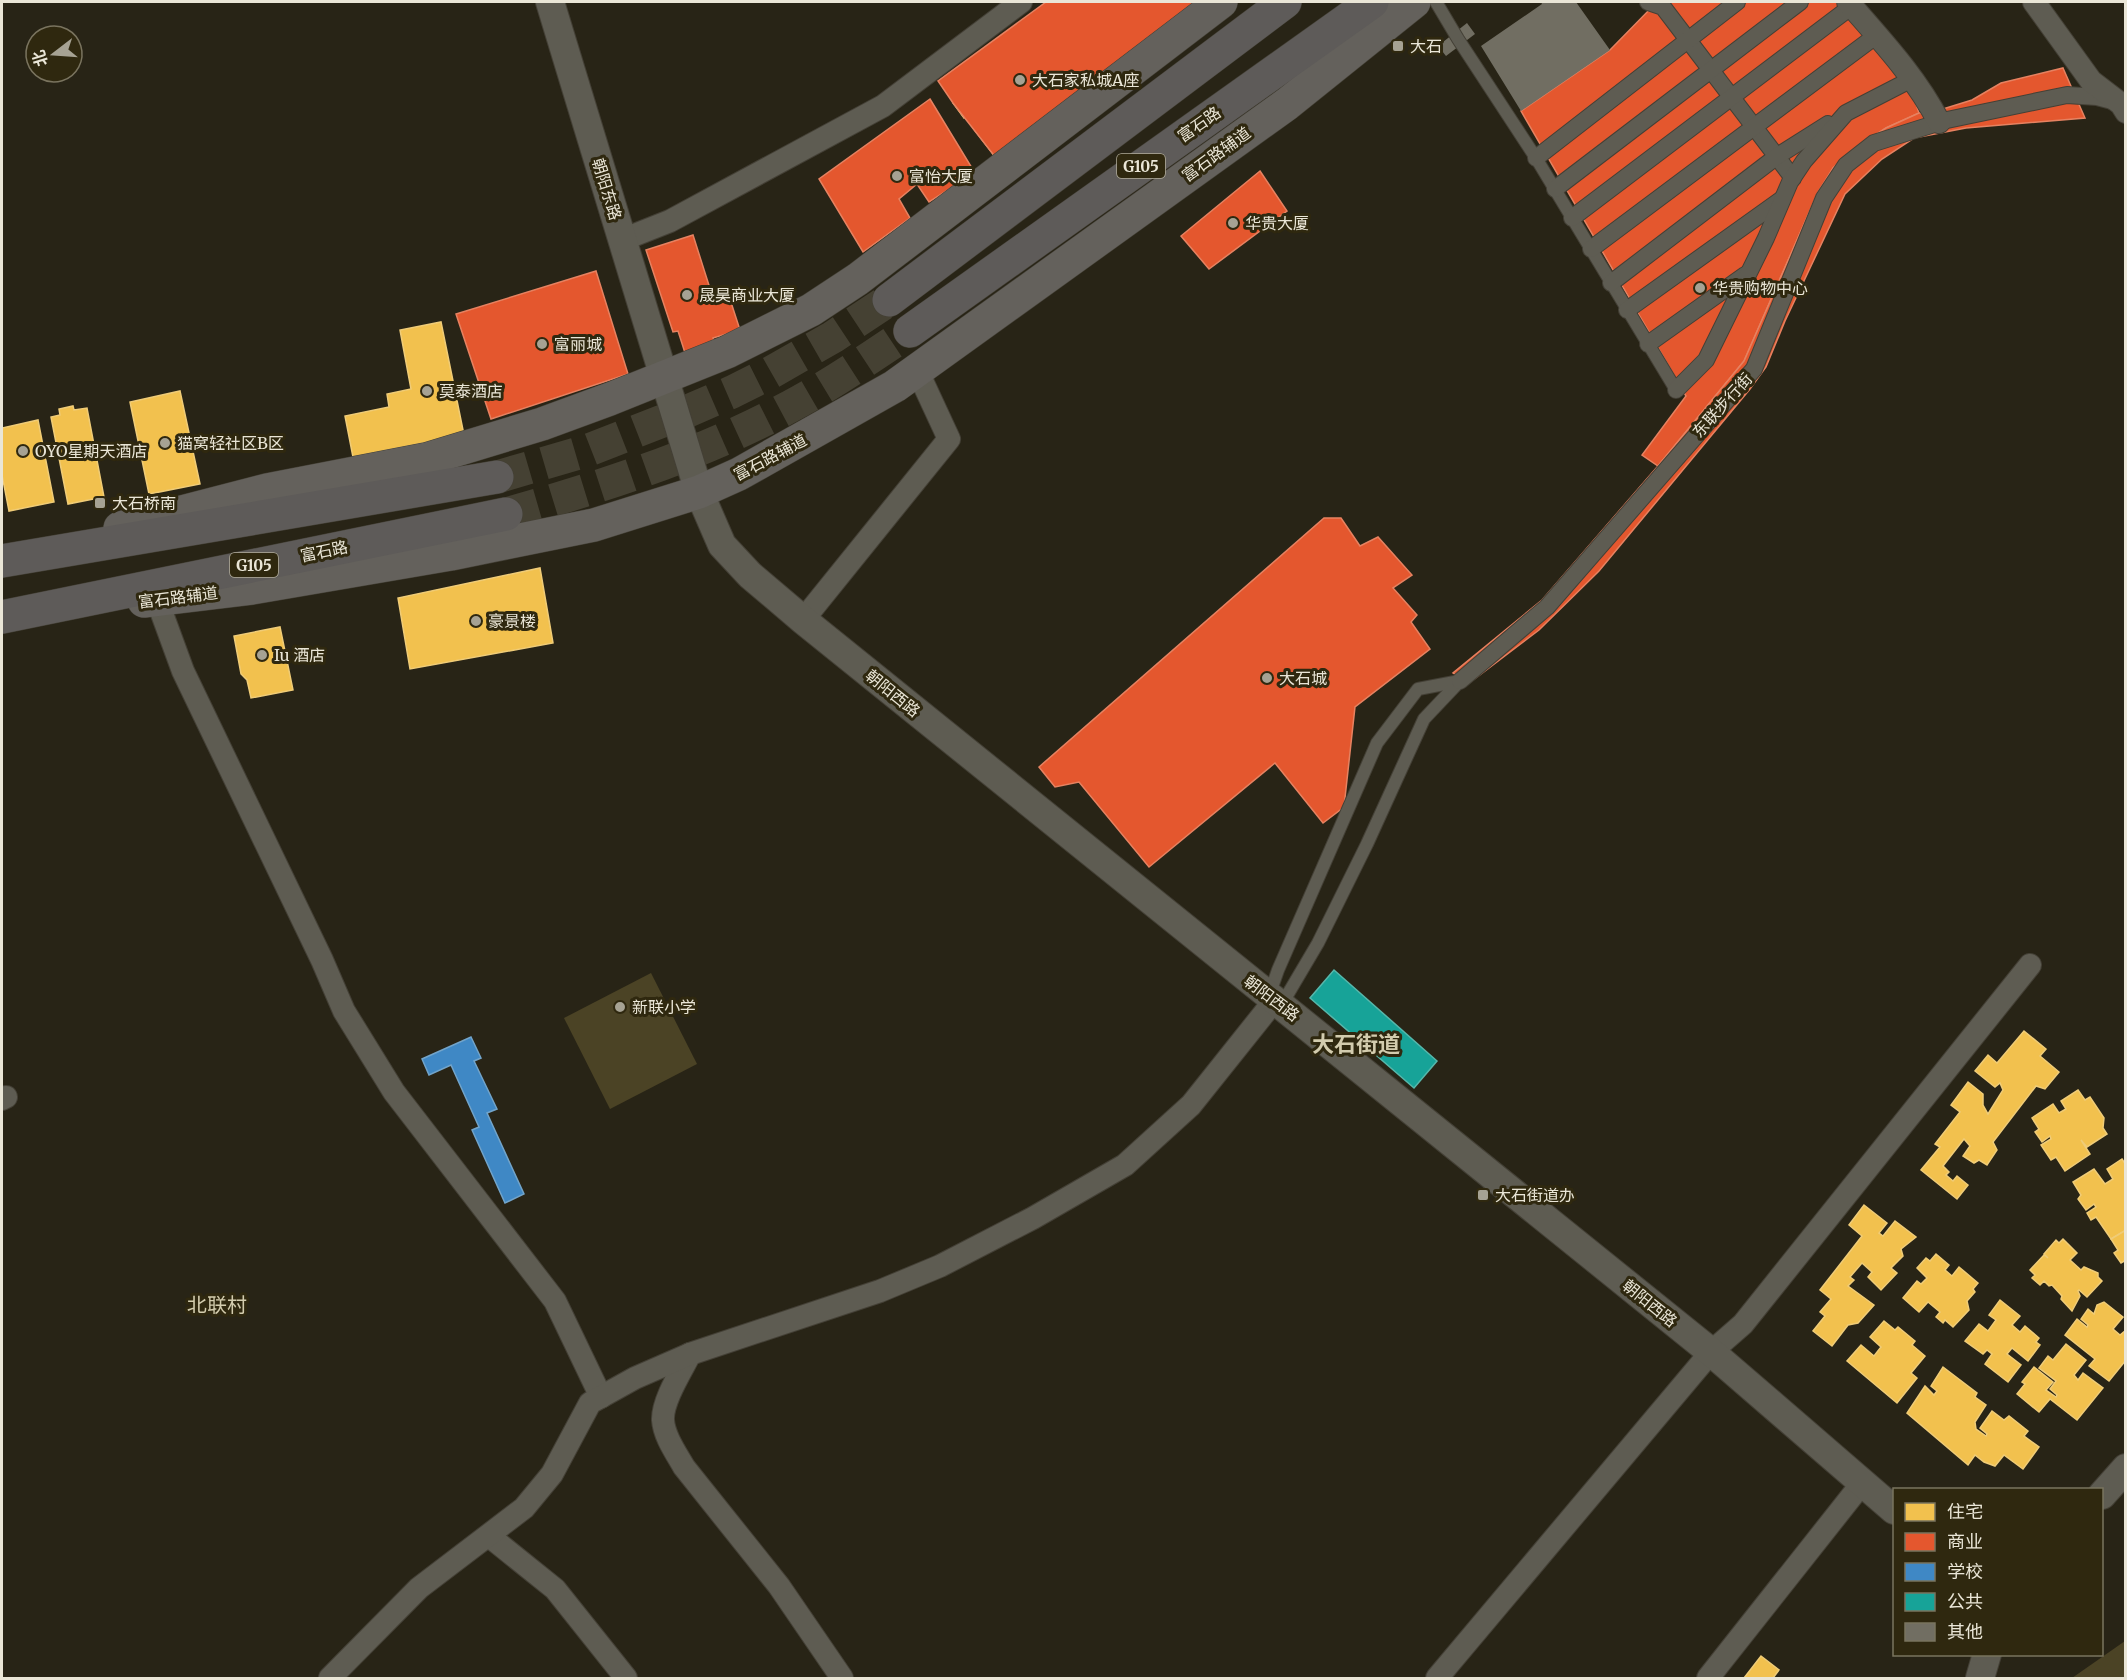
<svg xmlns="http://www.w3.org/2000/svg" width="2127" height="1680" font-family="Merriweather,'Noto Sans SC',serif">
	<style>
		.green { fill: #4b4325 }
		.homes { fill: #f2c14e; stroke: #f0cc77; stroke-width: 1.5 }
		.shops { fill: #e4572e; stroke: #e68261; stroke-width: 1.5 }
		.schools { fill: #3f88c5; stroke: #72a4ca; stroke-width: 1.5 }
		.public { fill: #17a398; stroke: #56b7ab; stroke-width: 1.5 }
		.building { fill: #716e62 }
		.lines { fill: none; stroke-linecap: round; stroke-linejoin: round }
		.trunk-tunnel { stroke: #454133; stroke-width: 33; stroke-dasharray: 33 16; stroke-linecap: butt }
		.service-casing { stroke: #444036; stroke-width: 14 }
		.pedestrian-casing { stroke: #444036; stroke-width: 18 }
		.minor-casing { stroke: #444036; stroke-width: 24 }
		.tertiary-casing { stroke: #444036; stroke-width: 30 }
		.secondary-casing { stroke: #444036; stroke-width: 34 }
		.trunk-casing { stroke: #444036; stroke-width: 34 }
		.service { stroke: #5e5c52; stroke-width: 12 }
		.pedestrian { stroke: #5e5c52; stroke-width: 16 }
		.minor { stroke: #5e5c52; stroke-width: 22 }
		.tertiary { stroke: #5e5c52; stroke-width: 28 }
		.secondary { stroke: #64615c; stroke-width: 33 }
		.trunk { stroke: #5e5b59; stroke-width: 33 }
		.poi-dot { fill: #a6a293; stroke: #2f280f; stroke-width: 2 }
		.labels { text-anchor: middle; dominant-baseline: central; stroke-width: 6; stroke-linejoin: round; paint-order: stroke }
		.shield { fill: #2f280f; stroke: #b2ad9b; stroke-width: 1.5 }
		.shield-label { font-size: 15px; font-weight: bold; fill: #eae6d7 }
		.poi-label { font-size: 16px; fill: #eae6d7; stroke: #2f280f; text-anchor: start }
		.street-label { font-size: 16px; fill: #eae6d7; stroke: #2f280f }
		.quarter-label { font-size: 20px; fill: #d3ccae; stroke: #2f280f }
		.district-label { font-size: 22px; font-weight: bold; fill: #d3ccae; stroke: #2f280f }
	</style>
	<rect width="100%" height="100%" fill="#282416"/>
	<g class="green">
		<polygon points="651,973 697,1064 610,1109 564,1018"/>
		<polygon points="2125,1641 2125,1678 2072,1678"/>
	</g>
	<g class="homes">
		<polygon points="1062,2 1125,2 1134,11 1147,2 1170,2 1183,19 1103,79 1080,47 1103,30 1095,20 1072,38 1062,25 1066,21 1055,6"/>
		<polygon points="1017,33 1022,39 1027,35 1034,45 1038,42 1045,52 1014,76 1027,93 1056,72 1075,97 996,158 973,128 996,111 987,101 964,118 953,103 960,98 949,83 961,74 964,77 969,74 966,70 1001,44 1005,49 1007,48 1003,43"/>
		<polygon points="441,322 464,435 353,457 345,416 389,407 387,394 411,389 400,330"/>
		<polygon points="180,391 200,484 149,494 130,402"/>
		<polygon points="73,406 74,410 87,408 104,497 68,504 51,417 60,415 59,409"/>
		<polygon points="38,420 54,502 9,511 2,475 2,428"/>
		<polygon points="540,568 553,643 410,669 398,598"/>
		<polygon points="280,627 293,690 251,698 247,680 241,674 234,636"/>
		<polygon points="2024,1031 2046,1049 2040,1056 2059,1072 2045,1089 2036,1086 1993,1142 1997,1150 1987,1165 1979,1160 1974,1163 1963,1156 1970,1146 1964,1139 1943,1166 1949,1172 1946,1175 1953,1181 1957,1176 1968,1185 1957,1199 1921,1170 1940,1147 1935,1144 1960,1112 1951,1105 1968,1082 1983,1094 1983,1105 1988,1114 2003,1090 2000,1083 1995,1087 1975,1071 1988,1055 1997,1063"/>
		<polygon points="2078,1090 2085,1100 2090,1097 2104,1118 2103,1128 2107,1134 2087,1147 2081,1140 2090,1154 2065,1171 2056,1157 2051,1160 2041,1145 2051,1139 2050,1136 2042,1142 2035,1132 2039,1129 2032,1118 2053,1104 2059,1113 2066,1109 2061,1101"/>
		<polygon points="2122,1159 2126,1165 2126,1230 2111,1239 2096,1217 2091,1220 2087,1213 2096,1207 2094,1204 2086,1210 2078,1199 2081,1195 2073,1182 2094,1169 2105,1184 2113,1179 2107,1169"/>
		<polygon points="1864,1205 1887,1223 1879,1233 1883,1236 1895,1221 1916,1237 1901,1249 1903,1256 1891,1268 1897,1273 1881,1290 1868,1277 1872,1272 1862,1263 1850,1277 1854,1280 1848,1286 1874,1305 1858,1323 1848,1325 1832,1346 1813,1331 1825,1316 1820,1312 1831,1299 1820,1290 1862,1236 1849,1225"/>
		<polygon points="2126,1230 2126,1260 2121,1263 2114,1253 2118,1250 2111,1239"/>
		<polygon points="2063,1239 2077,1253 2070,1260 2081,1270 2084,1267 2098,1273 2098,1277 2102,1281 2087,1297 2079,1290 2078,1291 2080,1296 2072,1311 2061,1299 2062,1296 2052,1285 2049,1286 2044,1281 2040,1285 2032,1278 2035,1275 2030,1270 2044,1255 2048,1258 2044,1254 2056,1240 2059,1243"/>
		<polygon points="1936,1254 1949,1265 1945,1270 1952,1276 1959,1267 1978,1283 1973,1289 1975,1292 1967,1301 1969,1310 1953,1327 1945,1320 1943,1323 1936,1317 1940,1312 1928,1302 1919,1312 1903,1298 1917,1281 1921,1284 1927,1278 1917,1268 1926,1258 1930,1261"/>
		<polygon points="2000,1300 2020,1316 2012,1325 2020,1332 2025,1326 2039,1338 2036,1342 2040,1345 2028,1361 2012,1348 2007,1354 2021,1365 2008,1382 1985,1364 1992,1354 1987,1350 1983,1354 1965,1341 1979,1324 1988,1331 1996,1320 1989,1315"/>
		<polygon points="2104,1302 2123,1317 2113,1329 2120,1335 2126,1330 2126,1360 2109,1381 2089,1366 2095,1359 2065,1335 2077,1319 2087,1327 2088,1325 2081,1319 2088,1309 2094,1314 2097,1305"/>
		<polygon points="1884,1321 1895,1330 1898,1327 1915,1341 1912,1345 1925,1356 1911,1373 1917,1378 1897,1403 1847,1361 1861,1345 1874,1356 1881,1347 1870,1337"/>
		<polygon points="2066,1344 2086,1360 2074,1375 2078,1380 2083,1373 2103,1388 2077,1420 2050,1399 2039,1412 2017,1394 2025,1384 2022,1382 2034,1367 2053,1382 2046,1390 2056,1397 2057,1395 2050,1389 2056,1381 2039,1368 2048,1356 2053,1360"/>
		<polygon points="1943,1367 1977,1393 1975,1397 1986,1405 1975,1422 1976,1429 1986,1436 1987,1434 1980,1428 1992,1411 2004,1420 2009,1416 2028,1431 2024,1436 2039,1447 2023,1469 2004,1455 1995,1466 1984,1462 1975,1455 1968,1465 1907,1413 1925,1386 1934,1395 1937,1391 1931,1386"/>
		<polygon points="1761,1656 1779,1670 1773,1678 1744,1678"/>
	</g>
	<g class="shops">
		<polygon points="1046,2 1207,2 996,158 953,103 938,81"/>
		<polygon points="1657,2 1836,2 1911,89 1919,113 1886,128 1857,147 1833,168 1818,192 1744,361 1658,466 1642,455 1686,396 1521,111 1610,50"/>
		<polygon points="2063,68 2085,118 1966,128 1914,138 1882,159 1845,194 1785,321 1766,367 1750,389 1599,571 1539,630 1469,683 1453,673 1542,600 1658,466 1744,361 1808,215 1833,168 1857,147 1886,128 1919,113 1930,113 1972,100 2001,83"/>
		<polygon points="930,99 975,173 929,202 917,184 899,199 910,218 863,252 819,179"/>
		<polygon points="1260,171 1287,211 1209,269 1181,236"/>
		<polygon points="693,235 713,298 728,293 740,330 713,338 716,350 687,359 678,331 673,332 646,250"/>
		<polygon points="596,271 628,374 491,419 456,314"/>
		<polygon points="1324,518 1341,518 1360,546 1378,537 1412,575 1393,588 1417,615 1411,622 1430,649 1355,707 1344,807 1323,823 1275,763 1149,867 1079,782 1055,787 1039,767"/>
	</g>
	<polygon class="schools" points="471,1037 481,1058 474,1061 497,1109 487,1113 524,1194 505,1203 472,1130 479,1127 451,1065 429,1075 422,1059"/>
	<polygon class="public" points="1334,970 1437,1061 1414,1088 1310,998"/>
	<g class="building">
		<polygon points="1541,2 1576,2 1610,50 1521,111 1481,46 1542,4"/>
		<polygon points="1467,23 1475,34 1446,56 1438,46"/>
	</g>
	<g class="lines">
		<g class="trunk-tunnel">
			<polyline points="497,477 586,451 688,411 732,392 770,373 833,337 889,300"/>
			<path d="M506,514C604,486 701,455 791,406C832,384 871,357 910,331"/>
		</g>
		<defs>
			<g id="service">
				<polyline points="1436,2 1458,39 1536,158 1676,390"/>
				<polyline points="1273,996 1271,990 1278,970 1377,743 1418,689 1460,681"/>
				<polyline points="1282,1004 1318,943 1367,844 1424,719 1460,681"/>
			</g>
			<g id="pedestrian">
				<polyline points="1648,2 1663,7 1793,178"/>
				<polyline points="1536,158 1737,2"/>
				<polyline points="1555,189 1800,2"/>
				<polyline points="1572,218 1852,6"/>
				<polyline points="1591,249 1877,35"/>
				<polyline points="1611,283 1776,157 1828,124"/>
				<polyline points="1627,310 1782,199"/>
				<polyline points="1648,344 1745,275"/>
				<polyline points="1676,390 1706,360 1766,238 1790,182 1804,161 1846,113 1914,78"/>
				<polyline points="1460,681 1547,607 1754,369 1824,198 1846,165 1874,143 1947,120 2067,95 2097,97 2112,101"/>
			</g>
			<g id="minor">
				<path d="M1848,2C1881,40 1916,77 1939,122"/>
				<polyline points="2034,2 2091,81 2121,104 2126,112"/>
				<polyline points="622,240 670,221 883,106 1021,2"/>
				<polyline points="157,600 183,671 322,960 344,1011 394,1092 555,1301 601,1397"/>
				<polyline points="803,620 949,439 917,370"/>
				<polyline points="2,1099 6,1097"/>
				<path d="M690,1354C682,1370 662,1401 663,1420C664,1436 676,1453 684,1467L779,1586L842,1678"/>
				<polyline points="489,1536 555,1589 626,1678"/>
				<polyline points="330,1678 419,1588 524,1508 552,1474 590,1403 635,1378 690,1354 880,1291 940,1266 1033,1218 1125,1165 1191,1105 1274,1001"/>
				<polyline points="1437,1678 1711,1352 1743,1324 2030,965"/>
				<polyline points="1708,1678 1863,1482"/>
			</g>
			<g id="tertiary">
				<polyline points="550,2 699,492 722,545 750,575 803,620 1711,1352 1894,1510"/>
				<polyline points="2102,1495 2126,1468"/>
				<polyline points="1980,1678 1987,1654"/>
			</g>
			<g id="secondary">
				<polyline points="120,528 267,490 427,459 542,424 610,399 727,352 811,310 858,279 1221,2"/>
				<polyline points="144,601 252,588 451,554 594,525 699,492 739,474 895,386 1287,104 1414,2"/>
			</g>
			<g id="trunk">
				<polyline points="889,300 1285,2"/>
				<polyline points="910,331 1372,2"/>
				<polyline points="2,561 497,477"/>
				<polyline points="2,617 506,514"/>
			</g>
		</defs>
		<use href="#service" class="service-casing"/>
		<use href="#pedestrian" class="pedestrian-casing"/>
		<use href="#minor" class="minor-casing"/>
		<use href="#tertiary" class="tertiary-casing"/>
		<use href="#secondary" class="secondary-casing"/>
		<use href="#trunk" class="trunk-casing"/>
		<use href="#service" class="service"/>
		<use href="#pedestrian" class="pedestrian"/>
		<use href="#minor" class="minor"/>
		<use href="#tertiary" class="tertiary"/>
		<use href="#secondary" class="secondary"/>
		<use href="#trunk" class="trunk"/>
	</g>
	<g class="poi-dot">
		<rect x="1392" y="40" width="12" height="12" rx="3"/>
		<circle cx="1020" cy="80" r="6"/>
		<circle cx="897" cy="176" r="6"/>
		<circle cx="1233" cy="223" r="6"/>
		<circle cx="1700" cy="288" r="6"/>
		<circle cx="687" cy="295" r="6"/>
		<circle cx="542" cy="344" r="6"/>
		<circle cx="427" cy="391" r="6"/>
		<circle cx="165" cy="443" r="6"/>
		<circle cx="23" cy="451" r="6"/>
		<rect x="94" y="497" width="12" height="12" rx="3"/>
		<circle cx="476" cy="621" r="6"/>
		<circle cx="262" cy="655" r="6"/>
		<circle cx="1267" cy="678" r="6"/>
		<circle cx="620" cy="1007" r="6"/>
		<rect x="1477" y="1189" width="12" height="12" rx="3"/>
	</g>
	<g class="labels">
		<g class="shield">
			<rect x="1117" y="154" width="48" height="24" rx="4.5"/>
			<rect x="230" y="553" width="48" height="24" rx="4.5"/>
		</g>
		<g class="shield-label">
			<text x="1141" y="166">G105</text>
			<text x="254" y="565">G105</text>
		</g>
		<g class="poi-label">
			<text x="1410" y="46">大石</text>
			<text x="1032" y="80">大石家私城A座</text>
			<text x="909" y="176">富怡大厦</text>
			<text x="1245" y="223">华贵大厦</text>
			<text x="1712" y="288">华贵购物中心</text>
			<text x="699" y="295">晟昊商业大厦</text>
			<text x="554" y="344">富丽城</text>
			<text x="439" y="391">莫泰酒店</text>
			<text x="177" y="443">猫窝轻社区B区</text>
			<text x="35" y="451">OYO星期天酒店</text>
			<text x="112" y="503">大石桥南</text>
			<text x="488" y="621">豪景楼</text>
			<text x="274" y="655">Iu 酒店</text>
			<text x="1279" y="678">大石城</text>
			<text x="632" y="1007">新联小学</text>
			<text x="1495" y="1195">大石街道办</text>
		</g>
		<g class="street-label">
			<text transform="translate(1199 124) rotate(-35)">富石路</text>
			<text transform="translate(1216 154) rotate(-36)">富石路辅道</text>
			<text transform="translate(607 189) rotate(73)">朝阳东路</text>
			<text transform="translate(1722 405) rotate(-48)">东联步行街</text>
			<text transform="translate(770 457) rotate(-28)">富石路辅道</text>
			<text transform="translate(324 551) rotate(-12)">富石路</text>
			<text transform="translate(178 597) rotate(-7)">富石路辅道</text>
			<text transform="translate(893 693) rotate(39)">朝阳西路</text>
			<text transform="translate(1272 998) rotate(37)">朝阳西路</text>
			<text transform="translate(1650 1303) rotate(39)">朝阳西路</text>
		</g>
		<g class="quarter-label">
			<text x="217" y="1304">北联村</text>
		</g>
		<g class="district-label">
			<text x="1356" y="1044">大石街道</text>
		</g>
	</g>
	<rect width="2127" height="1680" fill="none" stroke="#eae6d7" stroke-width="6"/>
	<rect x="1893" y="1488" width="210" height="168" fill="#2f280f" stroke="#7a745f" stroke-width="1.5"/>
	<rect x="1905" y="1503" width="30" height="18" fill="#f2c14e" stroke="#7a745f" stroke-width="1.5"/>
	<text x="1947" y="1518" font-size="18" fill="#eae6d7">住宅</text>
	<rect x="1905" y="1533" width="30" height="18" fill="#e4572e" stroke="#7a745f" stroke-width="1.5"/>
	<text x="1947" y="1548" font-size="18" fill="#eae6d7">商业</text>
	<rect x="1905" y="1563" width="30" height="18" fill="#3f88c5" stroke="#7a745f" stroke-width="1.5"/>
	<text x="1947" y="1578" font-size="18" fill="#eae6d7">学校</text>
	<rect x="1905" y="1593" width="30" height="18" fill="#17a398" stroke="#7a745f" stroke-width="1.5"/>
	<text x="1947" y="1608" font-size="18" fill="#eae6d7">公共</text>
	<rect x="1905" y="1623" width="30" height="18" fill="#716e62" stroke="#7a745f" stroke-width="1.5"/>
	<text x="1947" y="1638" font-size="18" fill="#eae6d7">其他</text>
	<g transform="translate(54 54) rotate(253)"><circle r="28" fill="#2f280f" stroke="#7a745f" stroke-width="1.5"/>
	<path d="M0-4.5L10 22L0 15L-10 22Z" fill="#a6a293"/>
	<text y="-9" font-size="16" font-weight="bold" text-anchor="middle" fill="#eae6d7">北</text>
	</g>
</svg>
